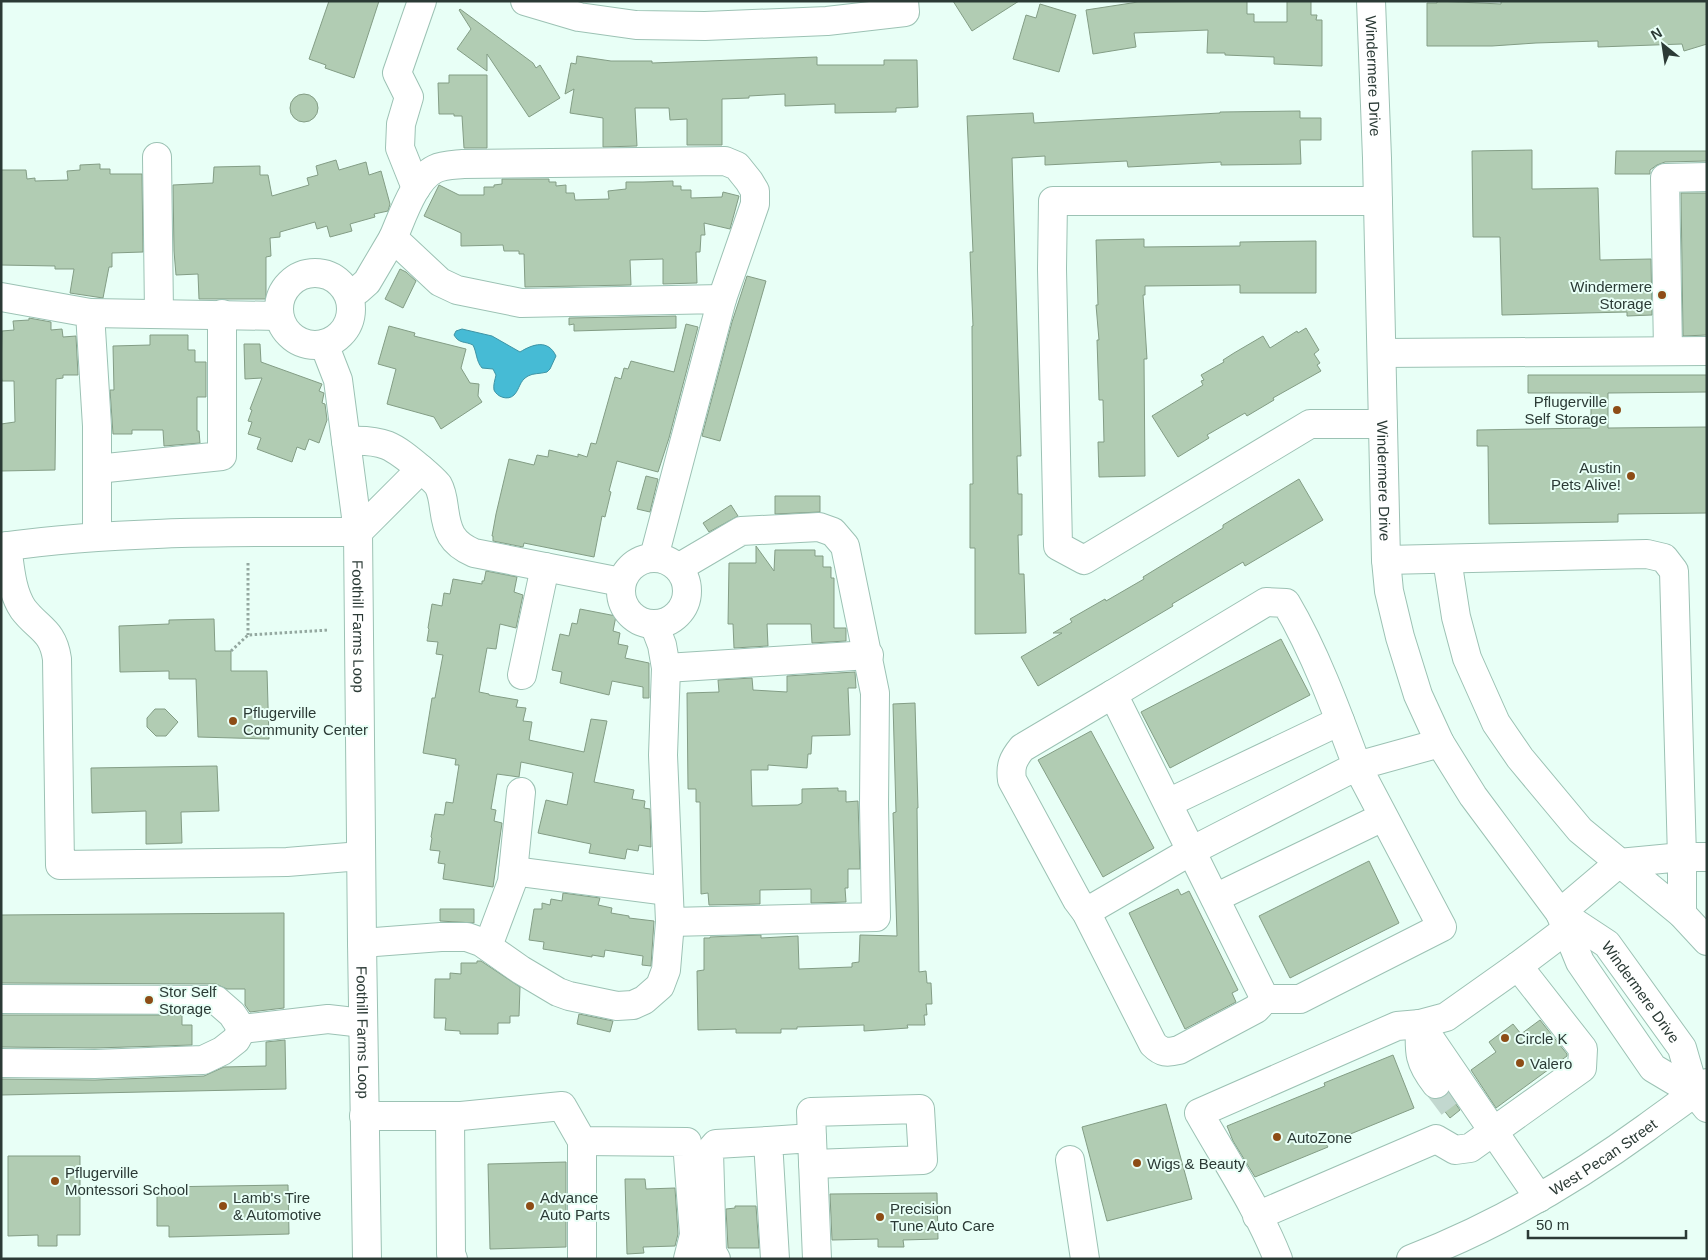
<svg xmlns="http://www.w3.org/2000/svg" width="1708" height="1260" font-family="Helvetica,sans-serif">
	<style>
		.water { fill: #46bbd5; stroke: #3e94a5 }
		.building { fill: #b1ccb3; stroke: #839d85 }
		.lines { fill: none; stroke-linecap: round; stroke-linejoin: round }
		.minor-tunnel { stroke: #c2d8cf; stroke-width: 28; stroke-dasharray: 28 14; stroke-linecap: butt }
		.minor-casing { stroke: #9cc2b4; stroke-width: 30 }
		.major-casing { stroke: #9cc2b4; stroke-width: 30 }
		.path { stroke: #94a8a0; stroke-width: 3; stroke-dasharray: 2.5 2.5; stroke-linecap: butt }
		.minor { stroke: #fff; stroke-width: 28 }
		.major { stroke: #fff; stroke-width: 28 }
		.poi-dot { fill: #8d4d16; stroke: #e8fff6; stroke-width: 2 }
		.labels { text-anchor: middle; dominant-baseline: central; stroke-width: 4; stroke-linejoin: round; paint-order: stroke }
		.street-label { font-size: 15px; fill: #2b3a35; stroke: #e8fff6 }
		.poi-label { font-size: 15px; fill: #2b3a35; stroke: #e8fff6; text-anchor: start }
	</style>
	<rect width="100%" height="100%" fill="#e8fff6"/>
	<path class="water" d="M462,329L492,336L520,352C533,344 548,339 556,356L550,369L547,372C540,374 533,373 528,376C519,381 520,389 514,395C508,401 497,397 494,390C493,385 495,380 496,375L493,369L482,368C476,361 477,353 473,345C465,341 459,344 454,335L456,331Z"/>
	<g class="building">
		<polygon points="329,1 379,1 354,78 325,68 326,65 309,59"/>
		<polygon points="953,1 1019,1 972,31"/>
		<polygon points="1247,1 1247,14 1254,14 1254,22 1287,22 1287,1 1311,1 1311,15 1317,15 1316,20 1322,20 1322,66 1274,64 1274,57 1225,55 1225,53 1207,53 1208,30 1134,33 1136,47 1093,54 1086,10 1138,2"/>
		<polygon points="1437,1 1501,4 1501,1 1707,1 1707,44 1684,51 1682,44 1598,47 1598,41 1536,43 1492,46 1427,46 1427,3 1437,3"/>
		<polygon points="1040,4 1076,15 1059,72 1013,59 1026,15 1036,18"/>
		<polygon points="460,9 533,63 536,68 540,65 560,98 529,117 487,54 487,71 457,49 471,29 459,10"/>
		<polygon points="577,56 611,61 652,61 652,63 817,57 817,65 884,65 884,60 917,60 918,107 896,108 896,112 835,113 835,104 785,106 785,94 749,96 749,98 722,99 722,145 687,145 687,119 670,120 669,108 635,108 637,146 603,147 603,118 570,113 574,89 565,94 571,63 576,64"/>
		<polygon points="449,75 487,75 487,148 464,148 462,116 454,116 454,114 439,114 438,83 449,83"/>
		<circle cx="304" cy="108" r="14"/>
		<polygon points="1300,111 1300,118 1321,118 1321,140 1300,140 1301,164 1221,165 1221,162 1128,167 1127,161 1045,165 1045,156 1012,158 1021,456 1017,456 1018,494 1022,494 1022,535 1018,535 1019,574 1024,574 1026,633 975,634 975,548 970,548 970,484 973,484 972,326 973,326 970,252 973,252 967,116 1033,113 1034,123 1220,113 1220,112"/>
		<polygon points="1532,150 1532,189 1598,188 1600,260 1651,259 1652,315 1627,316 1627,312 1502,315 1500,237 1473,237 1472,151"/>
		<polygon points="1616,151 1707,151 1707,161 1665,162 1657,165 1650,170 1650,174 1615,174"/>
		<polygon points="336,160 339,170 366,162 369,175 381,171 390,204 388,211 374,214 375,217 350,224 352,231 330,237 327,226 317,229 315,222 280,232 280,237 270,238 271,256 266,257 266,299 199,299 198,274 176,275 174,251 173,185 213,183 214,167 260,166 260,175 268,175 272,196 309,185 307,178 318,175 316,166"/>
		<polygon points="100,164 100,169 110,169 110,174 142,174 143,252 112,253 112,267 109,267 103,298 70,293 74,269 55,269 55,266 1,265 1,170 26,170 27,179 35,178 35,181 68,180 67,171 80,170 80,165"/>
		<polygon points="502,179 549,179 549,182 556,182 556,186 566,185 566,193 574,193 575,200 609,199 608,191 626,189 626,182 643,182 673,181 673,186 681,186 681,190 691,190 691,198 722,197 723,192 739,196 730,229 704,223 705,235 701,235 700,252 696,252 697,283 663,284 663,259 630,260 631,285 525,287 524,254 519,254 519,251 504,251 503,245 461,246 461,233 424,216 439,185 459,195 484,195 484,187 494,187 494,185 502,184"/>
		<polygon points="1681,193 1707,193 1707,335 1683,336"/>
		<polygon points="1144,239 1144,247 1240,246 1240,242 1316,241 1316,293 1240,293 1240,285 1145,286 1145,295 1143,295 1147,359 1144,359 1145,476 1099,477 1098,442 1104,442 1103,400 1099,400 1097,340 1099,340 1096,305 1098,305 1096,240"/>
		<polygon points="400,269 406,272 416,281 403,308 385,299"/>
		<polygon points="747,276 766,281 720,441 702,436 732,322"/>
		<polygon points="676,316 676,328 574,331 574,324 569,325 569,318"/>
		<polygon points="29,318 51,322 51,330 62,329 63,337 76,336 78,375 63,375 63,378 56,379 55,470 1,471 1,424 15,422 14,381 2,381 1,375 2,331 14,330 13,321 29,320"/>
		<polygon points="686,324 698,327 669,438 658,472 617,461 609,491 611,492 605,517 602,516 594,557 524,543 523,547 493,541 493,536 492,536 496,514 509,459 534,465 537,455 548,457 549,450 578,457 578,454 587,457 591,443 596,444 615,377 621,379 624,368 628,369 631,361 674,372"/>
		<polygon points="389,326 415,333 414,336 466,349 461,368 470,383 479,384 478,396 482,402 441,429 434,417 387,404 396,369 378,364"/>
		<polygon points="1306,328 1319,350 1314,354 1320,363 1317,365 1321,371 1273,398 1274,400 1247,416 1245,413 1207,435 1209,438 1178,457 1152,416 1203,385 1201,381 1204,380 1201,375 1224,362 1223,360 1234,353 1263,336 1270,348 1297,331 1298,333"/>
		<polygon points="150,335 188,335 188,350 195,350 195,362 206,362 206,397 197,397 197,431 199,431 200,443 164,446 163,430 132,430 132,434 113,434 110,390 114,390 113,346 150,345"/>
		<polygon points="244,344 260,344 261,362 322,384 319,391 324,393 322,403 325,404 327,420 319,443 309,439 305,450 297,447 292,462 257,449 261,438 248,434 252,422 248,421 252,410 250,409 262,378 245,379"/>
		<polygon points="1528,375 1707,375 1707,392 1608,393 1608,428 1707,427 1707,513 1618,514 1618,522 1489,524 1488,446 1477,446 1477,430 1591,428 1591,393 1528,393"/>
		<polygon points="646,476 658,479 650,512 637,509"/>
		<polygon points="1299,479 1323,520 1245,566 1243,562 1172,604 1173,606 1038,686 1021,657 1062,633 1053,633 1072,622 1070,619 1105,599 1106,601 1144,579 1143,577 1223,528 1223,525"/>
		<polygon points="775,496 820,496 820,512 775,514"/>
		<polygon points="731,505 738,516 709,532 703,523"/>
		<polygon points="756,546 774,571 775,550 815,550 815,556 823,556 823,567 831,567 831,578 834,578 834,628 846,628 846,641 812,643 811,624 767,624 768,646 734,648 733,624 728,624 729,563 756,563"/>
		<polygon points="486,571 517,577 514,592 523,595 516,628 500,624 496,649 487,648 479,692 489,694 489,695 518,700 516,707 526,708 523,721 532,722 529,740 584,752 591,719 607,721 594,782 634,790 632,799 645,801 644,808 650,809 651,847 639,845 638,851 627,849 625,859 589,853 591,844 538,833 546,800 567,805 573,773 521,762 519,777 497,774 491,809 496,810 494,821 502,823 493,887 443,879 445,864 438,863 440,851 430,850 432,838 431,837 435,814 444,815 446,802 453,803 459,765 455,765 456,759 423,753 432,698 435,698 443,655 436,654 438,642 427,641 429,629 428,628 432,604 442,606 444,593 450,594 453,579 482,584 482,581 484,581"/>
		<polygon points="580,609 616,616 613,631 620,633 618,644 628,646 625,658 649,663 649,698 643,698 643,687 612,681 609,695 560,683 562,672 552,670 560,634 569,636 572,623 577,624"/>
		<polygon points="214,619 215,651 231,651 231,671 267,671 269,739 198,737 196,679 169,679 169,671 120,672 119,626 169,624 169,620"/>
		<polygon points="1281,639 1310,695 1170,768 1141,712"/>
		<polygon points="855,672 856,688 848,688 850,735 812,736 811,754 808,754 807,768 768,765 768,770 751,770 752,806 798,805 802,803 802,789 838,788 838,791 846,791 846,802 858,801 860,869 848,869 848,888 845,888 846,902 811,903 811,889 760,890 760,904 709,905 708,893 701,894 700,802 696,802 696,789 688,789 687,693 719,692 718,680 752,678 753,690 787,692 787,676"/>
		<polygon points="915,703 918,808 917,808 919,972 926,971 927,983 931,983 932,1004 926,1004 927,1015 924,1015 925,1025 907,1025 908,1028 864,1031 864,1025 797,1027 797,1029 781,1029 781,1033 736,1033 736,1029 698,1030 697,971 704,970 704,938 710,938 710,937 761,935 761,938 798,936 799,969 852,967 852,963 859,962 860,935 897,936 893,813 896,812 893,704"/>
		<polygon points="155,709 165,709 178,722 166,736 156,736 147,727 147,718"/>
		<polygon points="1091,731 1154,848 1103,877 1038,760"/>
		<polygon points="217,766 219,811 181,812 182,843 146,844 146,811 92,813 91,768"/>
		<polygon points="1369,861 1399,923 1290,978 1259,916"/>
		<polygon points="1178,889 1181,895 1189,891 1238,990 1232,993 1236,1002 1185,1029 1129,913"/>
		<polygon points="563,893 600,898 598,905 612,908 611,913 629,916 629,918 654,921 651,966 642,965 643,956 605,950 604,957 592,955 592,957 543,949 544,942 529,940 534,909 542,909 542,903 550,905 551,899 562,901"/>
		<polygon points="440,909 474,909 474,923 440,921"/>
		<polygon points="284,913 284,1008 250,1012 245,1005 245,989 227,989 216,984 1,983 1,915"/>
		<polygon points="477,961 481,961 520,987 519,1016 510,1016 510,1023 498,1023 498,1034 460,1034 460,1031 445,1030 446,1018 434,1018 435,979 450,979 450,973 461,974 461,963 477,963"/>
		<polygon points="579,1014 613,1021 610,1032 577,1024"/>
		<polygon points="1,1015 182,1015 182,1025 192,1025 192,1045 95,1048 1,1047"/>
		<polygon points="1540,1020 1567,1054 1567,1056 1496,1108 1471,1070 1496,1052 1489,1042 1513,1024 1521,1034"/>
		<polygon points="285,1040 286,1089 1,1095 1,1079 95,1080 204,1076 224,1067 266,1066 266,1042"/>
		<polygon points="1393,1055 1414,1108 1326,1144 1328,1147 1255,1177 1233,1141 1227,1126 1325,1086 1324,1083"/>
		<polygon points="1448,1093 1460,1110 1450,1118 1435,1099 1445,1097"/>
		<polygon points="1166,1104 1192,1199 1107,1221 1082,1127"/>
		<polygon points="8,1156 80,1156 80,1235 57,1235 57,1246 38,1246 38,1235 8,1236"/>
		<polygon points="566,1162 566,1247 490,1249 488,1164"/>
		<polygon points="625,1179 645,1179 646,1189 675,1188 678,1234 675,1246 643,1247 644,1253 627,1254"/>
		<polygon points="288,1185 289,1234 169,1237 169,1226 157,1226 157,1187"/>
		<polygon points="937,1193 938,1239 903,1240 904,1247 878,1247 878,1239 832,1240 830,1194"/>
		<polygon points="735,1206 756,1206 759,1248 728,1248 726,1209 735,1208"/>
	</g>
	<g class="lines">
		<polyline class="minor-tunnel" points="1436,1084 1457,1112"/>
		<defs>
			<g id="minor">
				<polyline points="525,1 579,17 636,25 705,26 827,21 905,12 904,1"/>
				<path id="s1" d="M1371,1L1377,158L1386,560L1389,591L1400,637L1418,695L1440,743L1473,796L1560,913L1580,962L1653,1068L1695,1093"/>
				<polyline points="157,157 159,313"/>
				<polyline points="416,188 400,148 401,124 409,97 397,73 422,1"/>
				<polyline points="1378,201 1053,201 1052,269 1058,546 1084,560 1310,424 1383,424"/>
				<path d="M393,238C402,218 414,179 435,169C443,165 454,165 463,164L725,161L737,166L749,181L755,191V204L722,299"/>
				<circle cx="315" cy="309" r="36"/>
				<polyline points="348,293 358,290 367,282 393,238 440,282 457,290 521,303 722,299 654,557"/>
				<polyline points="1,297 90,313 97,426 97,536"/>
				<polyline points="90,313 279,316"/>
				<polyline points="324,344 338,380 358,532"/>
				<polyline points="1668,351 1665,178 1707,177"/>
				<polyline points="1382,353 1707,351"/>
				<path d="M346,441C384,439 392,445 421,469"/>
				<polyline points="97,469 222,456 222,314"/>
				<path d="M358,532L421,469C427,474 433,479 438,485C442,492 443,500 444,508C447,531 451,543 474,553L621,582"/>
				<path d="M7,546C10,566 11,591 23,609C38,629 53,630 57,659L60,865L287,862L361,856"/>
				<path id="s2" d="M1,547C119,530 239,532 358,532L362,943L367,1259"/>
				<circle cx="654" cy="591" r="33"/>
				<polyline points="1447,559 1456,617 1467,658 1496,723 1520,758 1580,830 1682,914 1682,857 1619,863 1560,913"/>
				<polyline points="1386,560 1647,554 1664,558 1674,571 1682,857 1707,857"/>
				<polyline points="666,668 869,655"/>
				<polyline points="522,675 545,567"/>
				<path d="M1113,694L1022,748C1013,759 1010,766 1012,780L1077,900L1086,912L1153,1044C1162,1053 1167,1053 1179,1050L1256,1009L1265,999"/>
				<polyline points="1168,803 1340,721"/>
				<polyline points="513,871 668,891"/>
				<polyline points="1215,898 1383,817"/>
				<path d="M1086,912L1191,851L1357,766L1442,927L1300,999H1265C1214,897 1164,796 1113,694L1266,602L1286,603C1315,652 1337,712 1357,766L1440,743"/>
				<path id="s3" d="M1560,913L1607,944L1682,1048L1695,1093L1707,1108"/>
				<polyline points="1682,914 1707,941"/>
				<polyline points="670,922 876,917 874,804 875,693 845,546 833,532 819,527 741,531 678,568"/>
				<polyline points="362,943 441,937 467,937 481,942 521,970 558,992 569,996 617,1006 633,1005 644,1000 660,986 666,970 670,922 663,755 666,668 662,645 654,624"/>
				<polyline points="488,946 512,882 521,792"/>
				<polyline points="1518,966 1567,929"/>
				<polyline points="1,999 216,1000 232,1014 242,1029 328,1019 363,1023"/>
				<polyline points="1420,1024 1539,1198"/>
				<path d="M1420,1024C1419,1052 1418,1061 1436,1084"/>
				<polyline points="1,1063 95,1064 203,1060 222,1051 236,1040 242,1029"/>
				<polyline points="364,1116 461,1116 562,1106 582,1141 687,1142 694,1235 688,1259"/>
				<polyline points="450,1116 451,1254 453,1259"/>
				<polyline points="812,1138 811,1112 920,1109 923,1160 813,1164"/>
				<polyline points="1070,1160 1085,1259"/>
				<path d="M1257,1216L1436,1139L1455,1150L1470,1148L1582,1068L1583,1049L1518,966L1446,1017L1420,1024L1397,1026L1199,1113C1226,1161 1258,1208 1278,1259"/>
				<polyline points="582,1259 582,1141"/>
				<polyline points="716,1259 712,1252 709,1152 716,1144 768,1141"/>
				<polyline points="775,1259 768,1141 812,1138 817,1259"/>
			</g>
			<g id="major">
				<path id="s4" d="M1411,1259C1495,1227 1573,1181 1646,1128C1666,1113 1687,1099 1707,1083"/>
			</g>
		</defs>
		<use href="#minor" class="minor-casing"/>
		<use href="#major" class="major-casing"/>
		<g class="path">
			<polyline points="248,563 248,635"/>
			<polyline points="231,651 248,635 329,630"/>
		</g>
		<use href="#minor" class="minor"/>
		<use href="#major" class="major"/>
	</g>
	<g class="poi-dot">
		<circle cx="1662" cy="295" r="5"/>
		<circle cx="1617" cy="410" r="5"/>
		<circle cx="1631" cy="476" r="5"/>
		<circle cx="233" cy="721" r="5"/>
		<circle cx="149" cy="1000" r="5"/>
		<circle cx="1505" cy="1038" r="5"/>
		<circle cx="1520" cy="1063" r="5"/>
		<circle cx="1277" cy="1137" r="5"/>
		<circle cx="1137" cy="1163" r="5"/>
		<circle cx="55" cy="1181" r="5"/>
		<circle cx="223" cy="1206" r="5"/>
		<circle cx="530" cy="1206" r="5"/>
		<circle cx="880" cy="1217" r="5"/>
	</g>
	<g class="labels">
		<g class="street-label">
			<text stroke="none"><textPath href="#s1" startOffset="75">Windermere Drive</textPath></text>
			<text stroke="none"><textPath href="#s1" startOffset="480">Windermere Drive</textPath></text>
			<text stroke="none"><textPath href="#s2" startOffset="452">Foothill Farms Loop</textPath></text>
			<text stroke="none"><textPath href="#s3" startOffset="115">Windermere Drive</textPath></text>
			<text stroke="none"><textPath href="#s2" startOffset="858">Foothill Farms Loop</textPath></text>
			<text stroke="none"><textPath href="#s4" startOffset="218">West Pecan Street</textPath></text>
		</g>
		<g class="poi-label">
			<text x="1652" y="286" text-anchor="end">Windermere<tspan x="1652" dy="17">Storage</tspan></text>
			<text x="1607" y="401" text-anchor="end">Pflugerville<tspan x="1607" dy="17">Self Storage</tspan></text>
			<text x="1621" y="467" text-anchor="end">Austin<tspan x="1621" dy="17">Pets Alive!</tspan></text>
			<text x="243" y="712">Pflugerville<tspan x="243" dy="17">Community Center</tspan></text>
			<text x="159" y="991">Stor Self<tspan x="159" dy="17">Storage</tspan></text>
			<text x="1515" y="1038">Circle K</text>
			<text x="1530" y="1063">Valero</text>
			<text x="1287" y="1137">AutoZone</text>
			<text x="1147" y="1163">Wigs &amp; Beauty</text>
			<text x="65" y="1172">Pflugerville<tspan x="65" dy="17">Montessori School</tspan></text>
			<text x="233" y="1197">Lamb's Tire<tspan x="233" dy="17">&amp; Automotive</tspan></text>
			<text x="540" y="1197">Advance<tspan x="540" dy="17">Auto Parts</tspan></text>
			<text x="890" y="1208">Precision<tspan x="890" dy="17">Tune Auto Care</tspan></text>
		</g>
	</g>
	<rect width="1708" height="1260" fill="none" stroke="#2b3a35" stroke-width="5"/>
	<g transform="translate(1663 45) rotate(330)" stroke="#e8fff6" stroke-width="4" paint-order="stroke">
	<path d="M0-4L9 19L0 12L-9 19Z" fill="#2b3a35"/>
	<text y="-8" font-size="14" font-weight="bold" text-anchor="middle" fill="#2b3a35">N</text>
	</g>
	<path d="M1528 1230v8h158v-8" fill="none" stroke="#2b3a35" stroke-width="2.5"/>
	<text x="1536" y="1230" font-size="15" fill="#2b3a35" stroke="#e8fff6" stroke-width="4" paint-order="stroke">50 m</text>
</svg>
